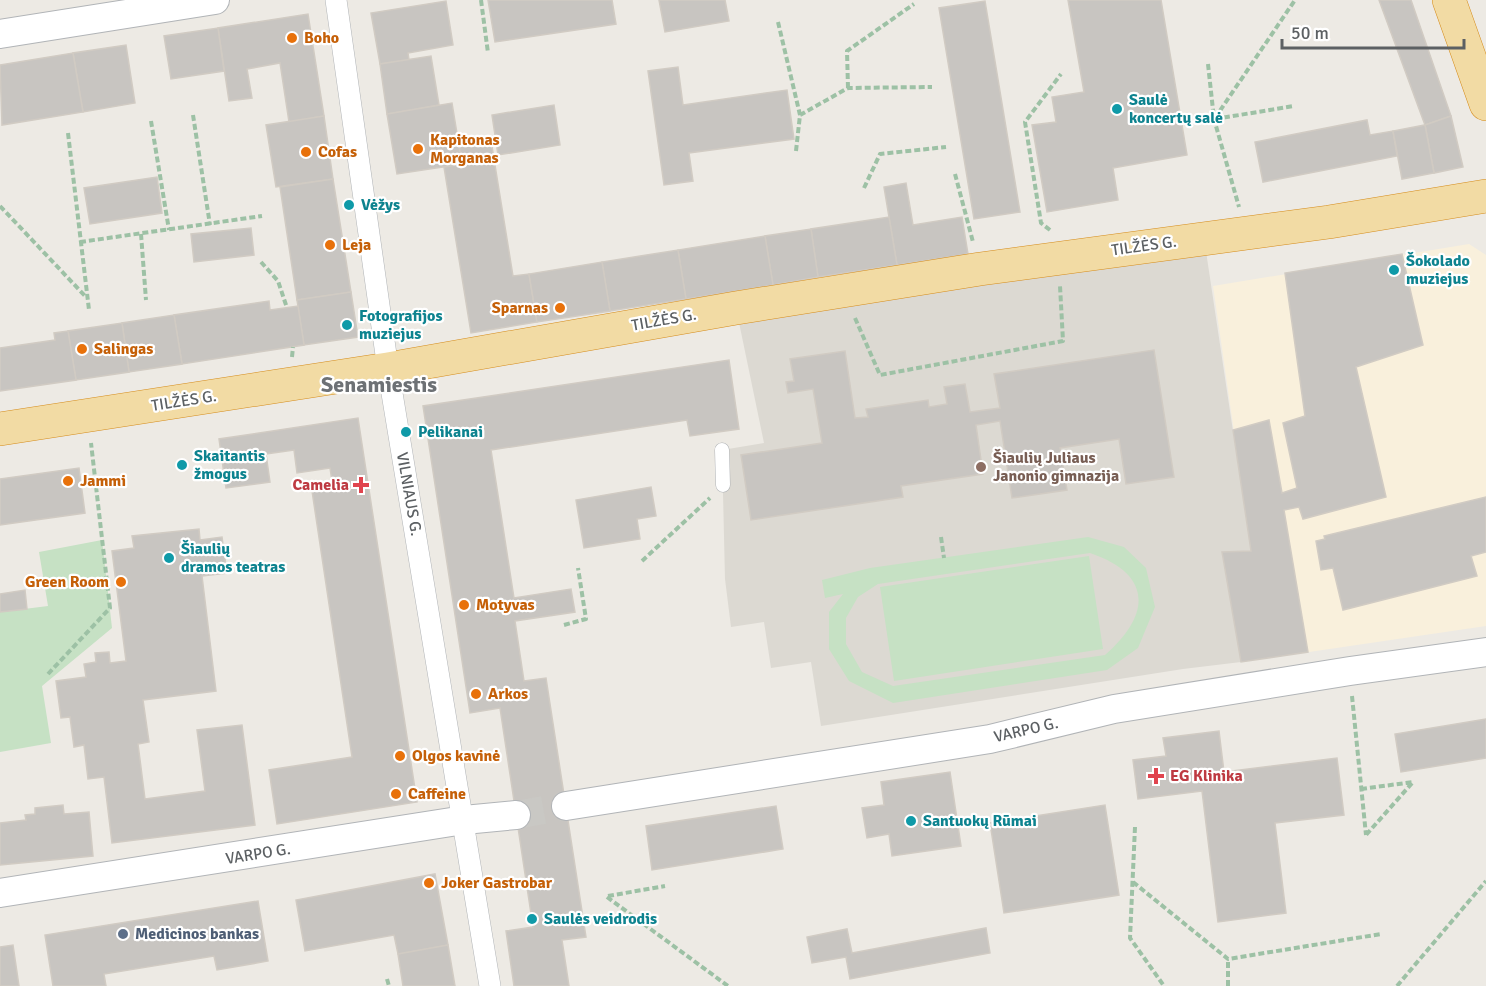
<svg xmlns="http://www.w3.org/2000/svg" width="1486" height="986" font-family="Signika,sans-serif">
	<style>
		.commercial { fill: #f9f0dc }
		.education { fill: #dcd9d2 }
		.green { fill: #c6e1c4; fill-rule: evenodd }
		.building { fill: #c8c5c1; stroke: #d1cbc3; stroke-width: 1.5 }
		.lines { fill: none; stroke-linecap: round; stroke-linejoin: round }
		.minor-tunnel { stroke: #c9c8c4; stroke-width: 28; stroke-dasharray: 28 14; stroke-linecap: butt }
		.service-casing { stroke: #b1b4b7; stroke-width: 15 }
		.pedestrian-casing { stroke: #b1b4b7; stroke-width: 22 }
		.minor-casing { stroke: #b1b4b7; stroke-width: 30 }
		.trunk-casing { stroke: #d58c1c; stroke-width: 34 }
		.path { stroke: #9dc1a5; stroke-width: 4; stroke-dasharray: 6 3; stroke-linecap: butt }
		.service { stroke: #fff; stroke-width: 14 }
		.pedestrian { stroke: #fff; stroke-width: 21 }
		.minor { stroke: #fff; stroke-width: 28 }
		.trunk { stroke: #f2dba4; stroke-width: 33 }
		.food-dot { fill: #e8710a; stroke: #fff; stroke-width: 2 }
		.culture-dot { fill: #0f9aa8; stroke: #fff; stroke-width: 2 }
		.education-dot { fill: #8d6e63; stroke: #fff; stroke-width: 2 }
		.health-dot { fill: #e0444e; stroke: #fff; stroke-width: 2 }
		.service-dot { fill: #5c6f8a; stroke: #fff; stroke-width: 2 }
		.labels { text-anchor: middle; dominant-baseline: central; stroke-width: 4.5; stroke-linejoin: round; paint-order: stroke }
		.food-label { font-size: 16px; font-weight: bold; fill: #c56008; stroke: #fff; text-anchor: start }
		.culture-label { font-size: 16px; font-weight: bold; fill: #0d838f; stroke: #fff; text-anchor: start }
		.street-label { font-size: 16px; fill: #5c6063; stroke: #fff }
		.education-label { font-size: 16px; font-weight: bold; fill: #785e54; stroke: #fff; text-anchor: start }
		.health-label { font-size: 16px; font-weight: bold; fill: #be3a42; stroke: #fff; text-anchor: end }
		.service-label { font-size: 16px; font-weight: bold; fill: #4e5e75; stroke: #fff; text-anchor: start }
		.district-label { font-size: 22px; font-weight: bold; fill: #6d7175; stroke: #fff }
	</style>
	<rect width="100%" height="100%" fill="#edeae4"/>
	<polygon class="commercial" points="1469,244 1486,255 1486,626 1241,662 1222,552 1251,550 1213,286"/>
	<polygon class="education" points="1204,238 1251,551 1222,553 1241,662 1183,669 821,726 811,662 771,668 764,622 731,627 725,579 722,450 764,443 736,308"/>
	<g class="green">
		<path d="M1088,537L1124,547L1146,568L1155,607L1138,648L1107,670L893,703L849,681L829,649V612L843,594L825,598L822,580L870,568ZM1090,553C1152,574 1152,614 1105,655L893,686L862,672L846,644V618L858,597L878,584Z"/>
		<polygon points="102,540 112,628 42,686 51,743 0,752 0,612 48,606 39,552"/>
		<polygon points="1089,556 1103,649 894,681 880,587"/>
	</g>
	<g class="building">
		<polygon points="488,0 612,0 616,24 495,42"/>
		<polygon points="659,0 725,0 729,21 665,32"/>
		<polygon points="1068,0 1161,0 1187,155 1113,168 1118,200 1047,212 1032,125 1056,122 1052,97 1084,92"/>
		<polygon points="1379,0 1411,0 1451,116 1425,125"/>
		<polygon points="446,1 453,45 408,53 409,60 380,64 371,13"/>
		<polygon points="985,1 1020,212 974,219 939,8"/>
		<polygon points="308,14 324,116 289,122 280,63 247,69 252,98 229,101 218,28"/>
		<polygon points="218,28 224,71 171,79 164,36"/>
		<polygon points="126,45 135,103 83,112 73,53"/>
		<polygon points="73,53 83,112 2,125 0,65"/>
		<polygon points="431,56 439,105 387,114 380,64"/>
		<polygon points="678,67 683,105 787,90 794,139 689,153 693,181 664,185 648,71"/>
		<polygon points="452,103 462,164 397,174 387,114"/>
		<polygon points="554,105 560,145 498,155 492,115"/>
		<polygon points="324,116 333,179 276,187 266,125"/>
		<polygon points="1451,116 1463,167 1434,173 1425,125"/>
		<polygon points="1367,120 1370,135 1393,131 1397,156 1263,182 1255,142"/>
		<polygon points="1425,125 1434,173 1402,179 1393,131"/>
		<polygon points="491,140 494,159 462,164 459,145"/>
		<polygon points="494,159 513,276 529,274 537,322 471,333 444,167"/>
		<polygon points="157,177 162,213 90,224 84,188"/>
		<polygon points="333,179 351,292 297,300 280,187"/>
		<polygon points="906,183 913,225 962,217 968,254 897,265 884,187"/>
		<polygon points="889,217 897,265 818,277 811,229"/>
		<polygon points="251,228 254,255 194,262 191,234"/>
		<polygon points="811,229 818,277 773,285 765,236"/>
		<polygon points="765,236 773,285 686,299 678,250"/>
		<polygon points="678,250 686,299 610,311 602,262"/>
		<polygon points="1402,254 1423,345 1356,367 1386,497 1303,519 1299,507 1284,510 1308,652 1241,662 1222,552 1251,551 1233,430 1269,420 1282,493 1297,488 1283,423 1305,416 1285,273"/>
		<polygon points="602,262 610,311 537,322 529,274"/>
		<polygon points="351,292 358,337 304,345 297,300"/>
		<polygon points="269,301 270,310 298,306 304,345 182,364 174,315"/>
		<polygon points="174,315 182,364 129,372 122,323"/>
		<polygon points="122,323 129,372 76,380 68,331"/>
		<polygon points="68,331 76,380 0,391 0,348 55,340 54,333"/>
		<polygon points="1154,350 1174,477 1126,484 1119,439 1060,448 1067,490 1012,498 1000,421 976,425 983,474 901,486 903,497 751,520 741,455 822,443 813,389 788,393 786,382 794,381 790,359 845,351 855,418 868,417 866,409 928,400 929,407 947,404 944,387 965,384 970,412 1000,408 994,374"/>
		<polygon points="729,360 739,429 690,436 687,420 491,450 514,598 571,589 575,612 515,621 524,681 546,678 586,937 562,940 569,986 514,986 506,931 533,927 500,708 470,713 423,406"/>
		<polygon points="358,418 417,802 277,824 269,770 352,757 312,491 333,488 330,468 297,473 294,450 266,454 270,482 226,488 219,439"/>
		<polygon points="79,468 85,513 0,525 0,479"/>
		<polygon points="651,487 656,516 637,519 640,539 584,548 576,500"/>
		<polygon points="1486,497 1486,552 1471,556 1477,576 1343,610 1333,568 1321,570 1316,541 1325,539 1324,536"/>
		<polygon points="199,529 200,540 222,537 227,573 202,576 216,691 143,700 149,742 138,744 145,799 205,791 197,730 242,725 255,825 112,843 104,777 88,779 84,745 74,747 70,717 61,718 56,681 86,677 84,664 96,662 95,653 109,652 110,663 126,661 112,551 134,548 132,536"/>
		<polygon points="25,590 27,609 0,612 0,594"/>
		<polygon points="1486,719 1486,758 1401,772 1395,734"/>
		<polygon points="1219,731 1224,772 1337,758 1344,815 1275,823 1286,913 1218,922 1202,791 1138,799 1133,760 1166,756 1163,738"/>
		<polygon points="950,772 961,846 892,856 889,834 867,838 862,808 884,805 881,782"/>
		<polygon points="63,805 64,814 89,812 93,856 0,865 0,823 26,820 25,815 35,814 35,808"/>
		<polygon points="1105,805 1119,895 1004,913 990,823"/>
		<polygon points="776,806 783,849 652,870 646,826"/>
		<polygon points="435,874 448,945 398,954 394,935 305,951 296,900"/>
		<polygon points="258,901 268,961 217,970 214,956 104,974 106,986 53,986 45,935"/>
		<polygon points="986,928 990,953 850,979 846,957 812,963 807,937 847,929 852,953"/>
		<polygon points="13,945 19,986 0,986 0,947"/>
		<polygon points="448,945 455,986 403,986 398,954"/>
	</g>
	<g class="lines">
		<polyline class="minor-tunnel" points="516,815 566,806"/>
		<defs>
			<polyline id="service" points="722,450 723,485"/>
			<polyline id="pedestrian" points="336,0 388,369 490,986"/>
			<g id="minor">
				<polyline points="0,34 215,0"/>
				<polyline points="566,806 990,739 1114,709 1350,671 1486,652"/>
				<polyline points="0,893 464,820 516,815"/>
			</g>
			<g id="trunk">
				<polyline points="1449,0 1486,104"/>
				<polyline points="0,429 388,369 736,308 980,269 1329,222 1486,196"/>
			</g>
		</defs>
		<use href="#service" class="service-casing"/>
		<use href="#pedestrian" class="pedestrian-casing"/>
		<use href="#minor" class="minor-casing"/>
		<use href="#trunk" class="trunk-casing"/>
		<g class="path">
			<polyline points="481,0 488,53"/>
			<polyline points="778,22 800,115"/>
			<polyline points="1208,64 1214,119 1239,207"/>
			<polyline points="848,88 847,51 914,4"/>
			<polyline points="193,115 210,225"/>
			<polyline points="1215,118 1295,0"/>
			<polyline points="1215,119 1294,106"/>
			<polyline points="151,121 169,230"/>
			<polyline points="68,133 89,310"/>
			<polyline points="796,151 800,115 848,88 932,87"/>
			<polyline points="955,174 973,242"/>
			<polyline points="864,188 880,154 946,147"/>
			<polyline points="0,206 86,297"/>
			<polyline points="1050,230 1041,223 1025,122 1061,74"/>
			<polyline points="141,234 146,300"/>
			<polyline points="80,242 262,216"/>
			<polyline points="261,262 278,281 287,308"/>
			<polyline points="855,318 880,375 1063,341 1060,286"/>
			<polyline points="292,357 293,347"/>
			<polyline points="941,537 944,558"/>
			<polyline points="642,561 710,498"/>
			<polyline points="564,625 586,619 578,568"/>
			<polyline points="48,674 110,608 91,443"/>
			<polyline points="1352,696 1366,835"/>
			<polyline points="1361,789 1413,782 1366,835"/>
			<polyline points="1135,827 1130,938 1164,986"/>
			<polyline points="1133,882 1228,959 1381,934"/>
			<polyline points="608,896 665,886"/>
			<polyline points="607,897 728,986"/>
			<polyline points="387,979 389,986"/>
			<polyline points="1228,986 1228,959"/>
			<polyline points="1397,986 1486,881"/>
		</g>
		<use href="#service" class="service"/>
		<use href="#pedestrian" class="pedestrian"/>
		<use href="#minor" class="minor"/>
		<use href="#trunk" class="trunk"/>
	</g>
	<g class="food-dot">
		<circle cx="292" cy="38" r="6"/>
		<circle cx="418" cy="149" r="6"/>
		<circle cx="306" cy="152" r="6"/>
		<circle cx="330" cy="245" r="6"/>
		<circle cx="560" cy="308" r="6"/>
		<circle cx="82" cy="349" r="6"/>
		<circle cx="68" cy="481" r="6"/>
		<circle cx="121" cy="582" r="6"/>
		<circle cx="464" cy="605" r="6"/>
		<circle cx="476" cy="694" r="6"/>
		<circle cx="400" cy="756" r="6"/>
		<circle cx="396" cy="794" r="6"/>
		<circle cx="429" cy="883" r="6"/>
	</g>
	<g class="culture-dot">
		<circle cx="1117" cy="109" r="6"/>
		<circle cx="349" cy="205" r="6"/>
		<circle cx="1394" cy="270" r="6"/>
		<circle cx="347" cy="325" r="6"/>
		<circle cx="406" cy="432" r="6"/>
		<circle cx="182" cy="465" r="6"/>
		<circle cx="169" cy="558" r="6"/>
		<circle cx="911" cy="821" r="6"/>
		<circle cx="532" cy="919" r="6"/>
	</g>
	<circle class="education-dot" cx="981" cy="467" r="6"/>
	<g class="health-dot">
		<path d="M358 476h6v6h6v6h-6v6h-6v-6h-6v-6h6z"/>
		<path d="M1153 767h6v6h6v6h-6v6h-6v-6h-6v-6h6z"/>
	</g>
	<circle class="service-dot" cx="123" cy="934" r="6"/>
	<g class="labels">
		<g class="food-label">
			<text x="304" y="38">Boho</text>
			<text x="430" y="140">Kapitonas<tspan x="430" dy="18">Morganas</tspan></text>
			<text x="318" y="152">Cofas</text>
			<text x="342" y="245">Leja</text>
			<text x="548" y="308" text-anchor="end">Sparnas</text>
			<text x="94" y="349">Salingas</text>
			<text x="80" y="481">Jammi</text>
			<text x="109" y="582" text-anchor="end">Green Room</text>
			<text x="476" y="605">Motyvas</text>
			<text x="488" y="694">Arkos</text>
			<text x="412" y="756">Olgos kavinė</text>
			<text x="408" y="794">Caffeine</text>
			<text x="441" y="883">Joker Gastrobar</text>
		</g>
		<g class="culture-label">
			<text x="1129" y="100">Saulė<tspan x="1129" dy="18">koncertų salė</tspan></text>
			<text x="361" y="205">Vėžys</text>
			<text x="1406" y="261">Šokolado<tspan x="1406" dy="18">muziejus</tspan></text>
			<text x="359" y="316">Fotografijos<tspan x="359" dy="18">muziejus</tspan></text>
			<text x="418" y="432">Pelikanai</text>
			<text x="194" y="456">Skaitantis<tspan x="194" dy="18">žmogus</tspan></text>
			<text x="181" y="549">Šiaulių<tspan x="181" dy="18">dramos teatras</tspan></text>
			<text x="923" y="821">Santuokų Rūmai</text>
			<text x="544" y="919">Saulės veidrodis</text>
		</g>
		<g class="street-label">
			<text transform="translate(1144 246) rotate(-8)">TILŽĖS G.</text>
			<text transform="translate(664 320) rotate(-10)">TILŽĖS G.</text>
			<text transform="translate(184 401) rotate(-9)">TILŽĖS G.</text>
			<text transform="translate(409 494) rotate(80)">VILNIAUS G.</text>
			<text transform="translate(1026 730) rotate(-13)">VARPO G.</text>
			<text transform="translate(258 854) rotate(-9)">VARPO G.</text>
		</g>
		<g class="education-label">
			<text x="993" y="458">Šiaulių Juliaus<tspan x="993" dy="18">Janonio gimnazija</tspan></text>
		</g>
		<g class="health-label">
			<text x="349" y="485">Camelia</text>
			<text x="1170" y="776" text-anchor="start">EG Klinika</text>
		</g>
		<g class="service-label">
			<text x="135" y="934">Medicinos bankas</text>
		</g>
		<g class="district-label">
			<text x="379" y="384">Senamiestis</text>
		</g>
	</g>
	<path d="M1282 39v9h182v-9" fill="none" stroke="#5c6063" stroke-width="3"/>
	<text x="1291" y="39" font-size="18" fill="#5c6063" stroke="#ffffff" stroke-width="4.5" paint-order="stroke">50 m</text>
</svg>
